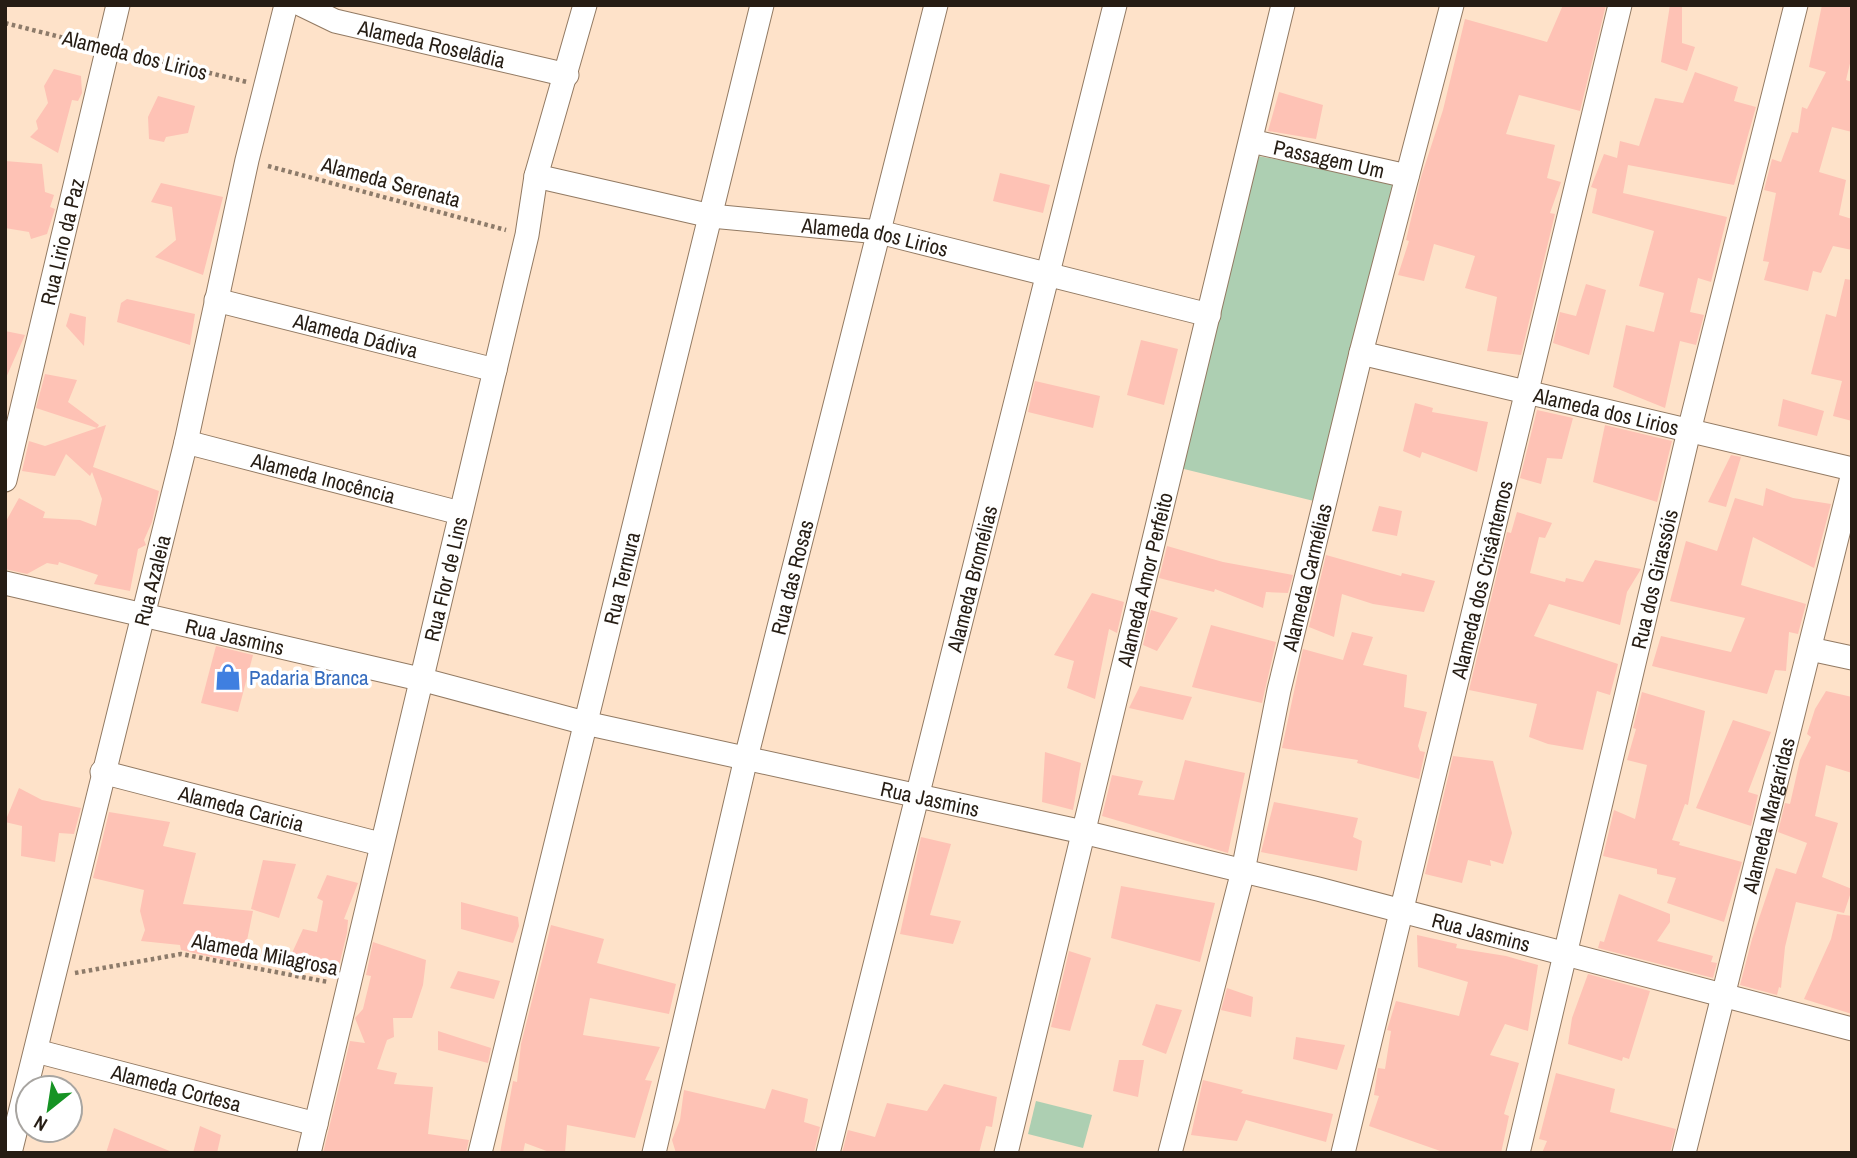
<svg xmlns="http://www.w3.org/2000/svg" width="1857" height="1158" font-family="'Archivo Narrow',sans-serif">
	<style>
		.green { fill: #adcfb2 }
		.building { fill: #fec2b5 }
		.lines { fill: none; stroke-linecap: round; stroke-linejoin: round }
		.street-casing { stroke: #927a63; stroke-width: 25 }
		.path { stroke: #8d7b6a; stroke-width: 4.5; stroke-dasharray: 3.5 3.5; stroke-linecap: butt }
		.street { stroke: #fff; stroke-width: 23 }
		.labels { text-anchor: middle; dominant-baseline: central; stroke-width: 7; stroke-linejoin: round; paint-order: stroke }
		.street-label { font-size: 21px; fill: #261d14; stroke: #fff }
		.shop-label { font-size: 21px; fill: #366cbe; stroke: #fff; text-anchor: start }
	</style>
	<rect width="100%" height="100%" fill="#fee2c9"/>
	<g class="green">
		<polygon points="1252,155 1399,181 1318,502 1180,468"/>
		<polygon points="1036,1101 1092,1115 1083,1148 1028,1134"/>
	</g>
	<g class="building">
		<polygon points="1563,5 1606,5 1580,111 1519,95 1506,134 1555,145 1547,178 1561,182 1550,213 1555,214 1521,355 1487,351 1497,297 1465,288 1475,256 1434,244 1424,281 1398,275 1409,241 1406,240 1421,177 1443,110 1465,19 1547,42"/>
		<polygon points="1670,5 1682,5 1682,43 1695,47 1687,71 1661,62"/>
		<polygon points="1822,5 1852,5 1852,55 1846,80 1852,82 1852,132 1832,127 1819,172 1846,180 1839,215 1852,219 1852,250 1833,246 1821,273 1813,271 1808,291 1764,280 1769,262 1763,261 1776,193 1764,190 1772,159 1781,162 1792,132 1798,133 1802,107 1807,109 1826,72 1809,67"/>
		<polygon points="54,69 81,76 82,93 78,101 72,100 58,153 30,137 38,129 36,121 48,103 44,86"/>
		<polygon points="1695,72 1738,87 1734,101 1756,107 1734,185 1628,165 1623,193 1727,217 1711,282 1698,278 1690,312 1704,315 1696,345 1680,341 1665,408 1613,387 1626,325 1654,332 1664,293 1639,286 1654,231 1592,213 1597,189 1591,187 1604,154 1617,158 1620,141 1639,146 1655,98 1683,103"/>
		<polygon points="1279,92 1323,105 1316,139 1268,131"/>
		<polygon points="158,96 195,106 188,133 166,137 164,142 149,139 148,117"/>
		<polygon points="5,161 42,164 45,192 54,195 50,207 55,209 47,234 31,239 29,232 5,228"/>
		<polygon points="1000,173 1050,185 1043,213 993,201"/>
		<polygon points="161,183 223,197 203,275 155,257 176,240 172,207 151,202"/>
		<polygon points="1845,279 1852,280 1852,421 1833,416 1842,381 1811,374 1826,314 1836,317"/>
		<polygon points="1586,284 1606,290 1589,355 1553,343 1560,312 1576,316"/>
		<polygon points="127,299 195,314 190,345 117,322 121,303"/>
		<polygon points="70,313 86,317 84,346 66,326"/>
		<polygon points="5,331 25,335 5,380"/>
		<polygon points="1141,340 1178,349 1164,405 1127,395"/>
		<polygon points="45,374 77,380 68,402 99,425 97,428 106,425 93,467 159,491 152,522 144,540 146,545 138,549 130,591 94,584 98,575 59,562 58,565 47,563 27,574 5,569 5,523 19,498 45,512 43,518 80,520 96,526 102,499 92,472 90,476 66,454 55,476 22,471 29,441 45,446 97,428 36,408"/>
		<polygon points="1035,381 1100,396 1093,428 1028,412"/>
		<polygon points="1783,399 1824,411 1817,436 1778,426"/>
		<polygon points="1415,403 1433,408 1432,412 1488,422 1477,472 1422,452 1420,458 1403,451"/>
		<polygon points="1537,410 1573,418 1562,459 1547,458 1541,484 1520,478"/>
		<polygon points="1605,425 1672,441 1657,502 1593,482"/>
		<polygon points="1731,455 1741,457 1726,507 1708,502"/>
		<polygon points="1766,488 1793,498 1831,504 1814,568 1753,537 1741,585 1806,604 1798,634 1789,632 1786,671 1775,670 1767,694 1652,666 1661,636 1731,652 1745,618 1670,601 1686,541 1717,551 1735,498 1763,506"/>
		<polygon points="1379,506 1402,511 1397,536 1372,531"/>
		<polygon points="1517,512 1552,523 1545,538 1539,537 1530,573 1565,582 1566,578 1583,582 1595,560 1641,569 1627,592 1620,625 1549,604 1534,636 1618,664 1610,695 1597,691 1583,750 1548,744 1529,737 1537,704 1469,690 1507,532 1511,533"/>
		<polygon points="1167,546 1223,562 1293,575 1288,593 1266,592 1263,608 1215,589 1214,592 1159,578"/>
		<polygon points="1326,555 1401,576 1402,573 1435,581 1424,612 1373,604 1342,594 1334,637 1309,627"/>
		<polygon points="1092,593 1124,602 1117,633 1109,629 1095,699 1067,688 1074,661 1054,655"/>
		<polygon points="1151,610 1178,618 1157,651 1143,645"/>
		<polygon points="1211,625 1276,642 1262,703 1192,687"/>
		<polygon points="1352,632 1373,637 1363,665 1407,675 1404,707 1427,712 1418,746 1420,751 1425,752 1419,779 1357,763 1358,760 1282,748 1303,649 1343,660"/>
		<polygon points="216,646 253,655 238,712 201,703"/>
		<polygon points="1140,686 1192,697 1183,720 1129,708"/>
		<polygon points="1826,691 1852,697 1852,773 1826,765 1815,816 1838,823 1822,877 1852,889 1844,913 1796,902 1785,947 1781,988 1779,987 1777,995 1740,985 1752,939 1776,868 1796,874 1807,843 1778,832 1785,803 1790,804 1800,760 1811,737 1807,734 1815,709"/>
		<polygon points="1642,692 1705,711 1688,805 1685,804 1672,840 1680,842 1679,845 1742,862 1724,922 1667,903 1676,878 1657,874 1657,869 1603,856 1614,810 1635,819 1647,765 1627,760 1636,729 1633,728"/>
		<polygon points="1733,720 1771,732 1748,792 1758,795 1751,826 1696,808"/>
		<polygon points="1045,752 1081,763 1073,810 1042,802"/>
		<polygon points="1453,756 1493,761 1512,833 1503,864 1490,860 1491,866 1468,860 1462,883 1425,874"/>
		<polygon points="1185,760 1245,773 1228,853 1102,816 1112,775 1143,781 1138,795 1174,800"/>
		<polygon points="19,788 42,800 81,808 74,834 59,833 55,862 21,856 22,826 5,822"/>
		<polygon points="1274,802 1358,818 1353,837 1362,841 1357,871 1261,852"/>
		<polygon points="109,812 170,822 163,846 196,853 183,904 253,911 243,960 233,962 181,950 180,945 141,941 145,930 140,911 144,890 93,878"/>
		<polygon points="921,837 951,844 930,915 961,921 953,944 900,934"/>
		<polygon points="263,860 296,864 279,918 251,909"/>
		<polygon points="327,875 358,883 344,919 348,920 347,933 338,970 287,964 303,929 317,932 323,901 317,898"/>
		<polygon points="1121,886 1215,903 1200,962 1111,938"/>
		<polygon points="1619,894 1670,914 1670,922 1657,941 1713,956 1711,962 1717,963 1713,978 1598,948 1600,941 1604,942"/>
		<polygon points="461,902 518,917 519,926 513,943 461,929"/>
		<polygon points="1837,914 1852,916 1852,1014 1804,999 1831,939"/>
		<polygon points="551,925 604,939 597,963 676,984 669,1014 590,998 583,1035 660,1047 645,1080 652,1081 635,1138 567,1125 565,1153 552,1153 525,1143 523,1153 500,1153 513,1081 517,1082 521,1044"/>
		<polygon points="1417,935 1457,944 1456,948 1506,956 1538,965 1528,1031 1505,1024 1490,1055 1519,1063 1504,1114 1509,1116 1501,1153 1446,1153 1369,1126 1379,1096 1374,1095 1378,1068 1385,1069 1391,1031 1387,1030 1396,1001 1459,1016 1468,982 1418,967"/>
		<polygon points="373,942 426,960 423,985 412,1018 393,1018 394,1037 387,1040 377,1069 397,1073 394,1084 433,1087 428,1134 469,1140 466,1153 323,1153 350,1041 365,1043 355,1018 363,1009 371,976 366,975"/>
		<polygon points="1069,951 1091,958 1070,1031 1051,1027"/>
		<polygon points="458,971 500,981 494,999 450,988"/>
		<polygon points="1588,974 1650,991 1629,1059 1623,1057 1622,1061 1568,1044 1572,1018"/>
		<polygon points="1227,988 1253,997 1251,1017 1221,1010"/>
		<polygon points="1156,1004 1182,1010 1166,1054 1142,1045"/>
		<polygon points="438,1031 491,1048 488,1063 438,1050"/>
		<polygon points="1296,1037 1345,1045 1337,1070 1293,1059"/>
		<polygon points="1119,1060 1144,1060 1138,1097 1113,1091"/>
		<polygon points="1556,1073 1615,1089 1610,1112 1676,1129 1670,1153 1542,1153 1547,1141 1539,1139"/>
		<polygon points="1203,1080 1243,1090 1241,1093 1333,1114 1326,1142 1246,1120 1237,1141 1191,1135"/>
		<polygon points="944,1084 997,1097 992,1127 986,1126 979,1153 842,1153 848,1130 875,1137 887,1103 927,1111"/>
		<polygon points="772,1089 808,1099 804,1122 820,1127 814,1153 676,1153 672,1140 680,1120 684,1090 765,1109"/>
		<polygon points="200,1126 221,1135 217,1153 193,1153"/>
		<polygon points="114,1128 172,1152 172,1153 106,1153"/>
	</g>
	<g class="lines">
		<defs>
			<g id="street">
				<path id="s1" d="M302,5L335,21L567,75"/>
				<path id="s2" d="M1251,141L1407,176"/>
				<path id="s3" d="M536,176L711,216L879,232L1209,315"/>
				<path id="s4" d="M216,300L495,370"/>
				<path id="s5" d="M1361,353L1852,469"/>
				<path id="s6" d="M186,442L460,513"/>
				<path id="s7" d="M5,480L118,5"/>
				<path id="s8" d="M5,583L424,680L585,723L1083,832L1318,889L1852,1029"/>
				<polyline points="1810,649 1852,658"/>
				<path id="s9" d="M102,772L380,844"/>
				<path id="s10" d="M36,1051L316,1124"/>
				<path id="s11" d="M10,1153L186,442L247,160L286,5"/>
				<path id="s12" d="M309,1153L527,235L536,176L585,5"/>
				<path id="s13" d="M480,1153L762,5"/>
				<path id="s14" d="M654,1153L746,758L936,5"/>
				<path id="s15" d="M828,1153L1115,5"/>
				<path id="s16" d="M1006,1153L1283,5"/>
				<path id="s17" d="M1170,1153L1243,871L1279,690L1361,353L1452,5"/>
				<path id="s18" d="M1343,1153L1620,5"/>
				<path id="s19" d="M1518,1153L1689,431L1796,5"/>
				<path id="s20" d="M1684,1153L1852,477"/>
			</g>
		</defs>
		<use href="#street" class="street-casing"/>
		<g class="path">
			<polyline points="5,23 88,44"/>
			<polyline points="127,53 247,82"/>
			<polyline points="268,166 506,230"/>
			<polyline points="75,973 181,954 328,982"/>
		</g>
		<use href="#street" class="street"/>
	</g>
	<defs>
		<symbol id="shop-bare" viewBox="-9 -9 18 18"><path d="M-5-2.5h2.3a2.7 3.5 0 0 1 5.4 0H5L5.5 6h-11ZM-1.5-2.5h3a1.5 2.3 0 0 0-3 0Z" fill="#3f7fe0" stroke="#fff" stroke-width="2.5" paint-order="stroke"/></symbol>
	</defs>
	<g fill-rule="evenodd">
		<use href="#shop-bare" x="209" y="658" width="38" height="38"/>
	</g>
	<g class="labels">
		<g class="street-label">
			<text stroke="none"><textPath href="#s1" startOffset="136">Alameda Roselâdia</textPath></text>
			<text transform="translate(135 55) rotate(14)">Alameda dos Lirios</text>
			<text stroke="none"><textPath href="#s2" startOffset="80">Passagem Um</textPath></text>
			<text transform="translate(391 182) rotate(15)">Alameda Serenata</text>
			<text stroke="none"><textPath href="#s3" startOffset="345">Alameda dos Lirios</textPath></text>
			<text stroke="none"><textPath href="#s7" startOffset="245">Rua Lirio da Paz</textPath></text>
			<text stroke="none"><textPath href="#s4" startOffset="144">Alameda Dádiva</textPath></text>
			<text stroke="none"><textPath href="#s5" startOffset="252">Alameda dos Lirios</textPath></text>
			<text stroke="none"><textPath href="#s6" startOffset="142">Alameda Inocência</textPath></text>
			<text stroke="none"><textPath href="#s14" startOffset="592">Rua das Rosas</textPath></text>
			<text stroke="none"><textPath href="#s17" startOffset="592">Alameda Carmélias</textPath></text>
			<text stroke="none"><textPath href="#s19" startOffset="590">Rua dos Girassóis</textPath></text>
			<text stroke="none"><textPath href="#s12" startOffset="590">Rua Flor de Lins</textPath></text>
			<text stroke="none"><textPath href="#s13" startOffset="592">Rua Ternura</textPath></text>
			<text stroke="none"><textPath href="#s15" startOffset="592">Alameda Bromélias</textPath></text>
			<text stroke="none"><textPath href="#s16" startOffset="590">Alameda Amor Perfeito</textPath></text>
			<text stroke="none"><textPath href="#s18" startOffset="590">Alameda dos Crisântemos</textPath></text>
			<text stroke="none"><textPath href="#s11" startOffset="590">Rua Azaleia</textPath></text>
			<text stroke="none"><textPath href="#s8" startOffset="236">Rua Jasmins</textPath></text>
			<text stroke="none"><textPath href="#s8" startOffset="950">Rua Jasmins</textPath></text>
			<text stroke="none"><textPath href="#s9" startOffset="144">Alameda Caricia</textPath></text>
			<text stroke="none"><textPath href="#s20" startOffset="348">Alameda Margaridas</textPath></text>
			<text stroke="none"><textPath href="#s8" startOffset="1517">Rua Jasmins</textPath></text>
			<text transform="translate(265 954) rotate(11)">Alameda Milagrosa</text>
			<text stroke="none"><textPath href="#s10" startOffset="145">Alameda Cortesa</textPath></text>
		</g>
		<g class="shop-label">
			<text x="249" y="677">Padaria Branca</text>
		</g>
	</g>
	<rect width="1857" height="1158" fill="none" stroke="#261d14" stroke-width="14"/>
	<g transform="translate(49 1109) rotate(210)"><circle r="33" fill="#ffffff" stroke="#a8a5a1" stroke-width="2"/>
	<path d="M0-5L12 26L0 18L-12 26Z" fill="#169324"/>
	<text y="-10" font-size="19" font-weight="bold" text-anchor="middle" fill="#261d14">N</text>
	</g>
</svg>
